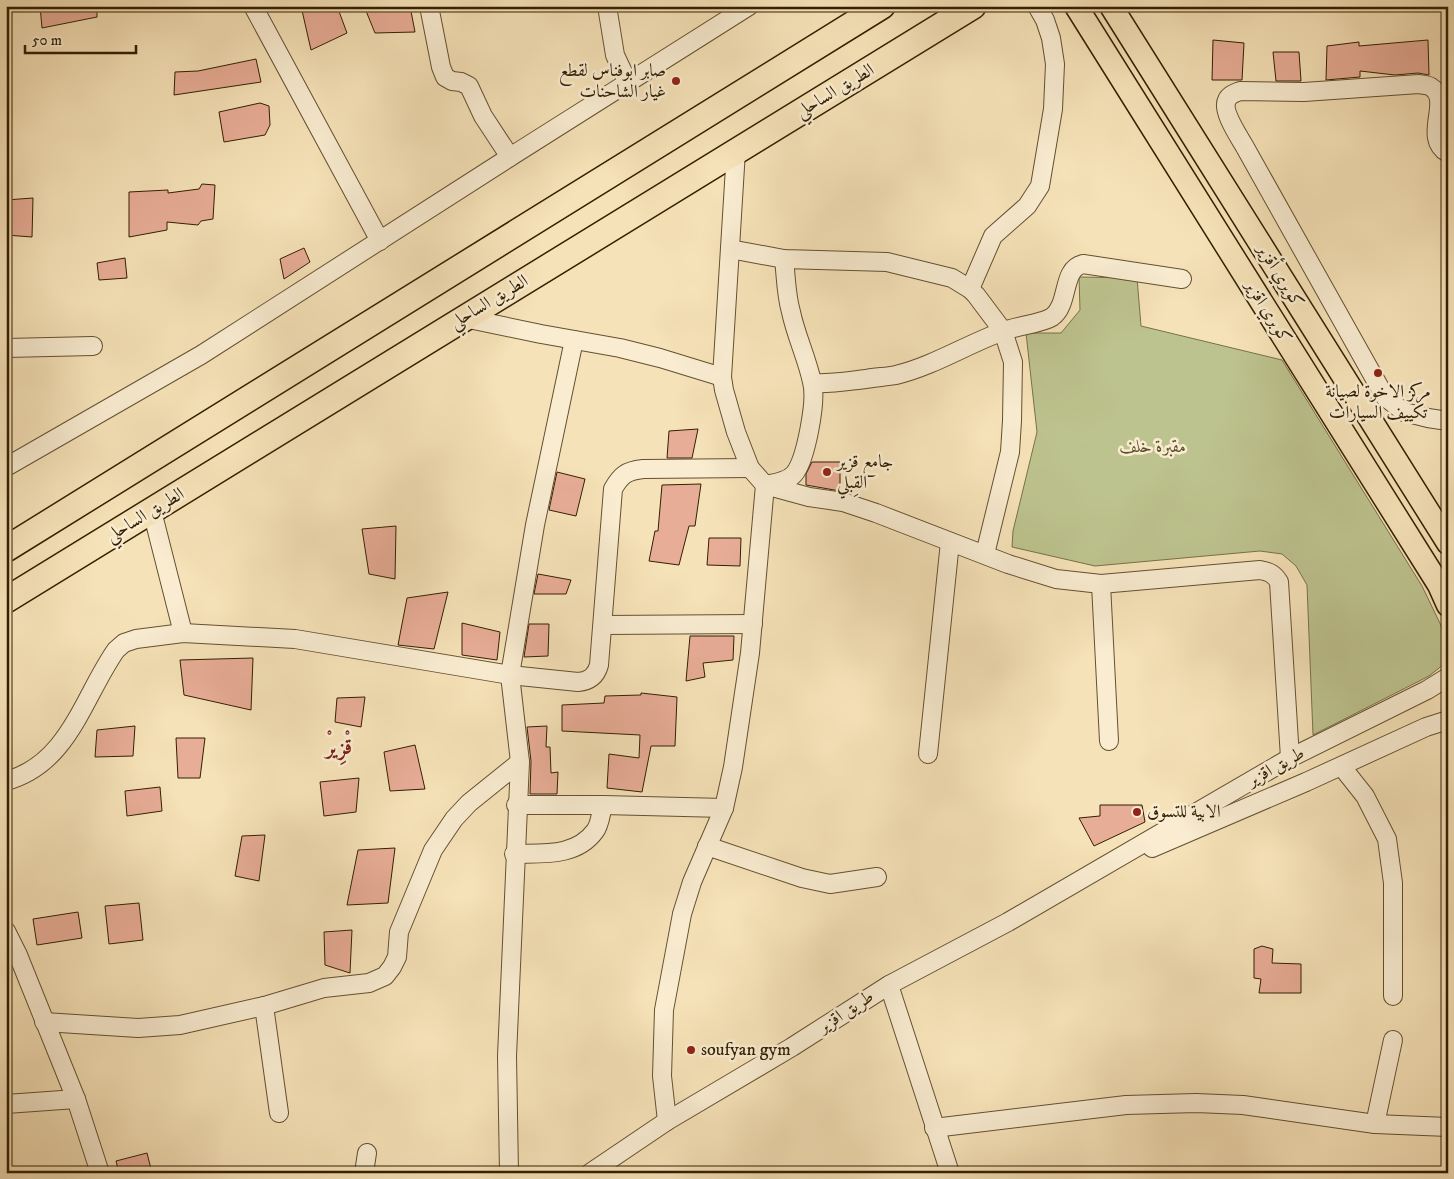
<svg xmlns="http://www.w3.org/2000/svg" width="1454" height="1179" font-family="'IM FELL DW Pica',Amiri,serif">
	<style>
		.green { fill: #bdc38e; stroke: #787148 }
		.building { fill: #e8ad97; stroke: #331f02 }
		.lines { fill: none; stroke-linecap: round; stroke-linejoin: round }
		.minor-casing { stroke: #645030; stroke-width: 20 }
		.major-casing { stroke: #331f02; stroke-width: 25 }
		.highway-casing { stroke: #331f02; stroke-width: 28 }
		.minor { stroke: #f9ecd1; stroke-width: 18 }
		.major { stroke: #f6e2b8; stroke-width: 22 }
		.highway { stroke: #f6e2b8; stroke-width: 25 }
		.poi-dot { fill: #8f2418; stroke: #f9ecd1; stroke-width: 2 }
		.labels { text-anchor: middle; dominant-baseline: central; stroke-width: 5; stroke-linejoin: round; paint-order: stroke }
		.poi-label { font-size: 18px; fill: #331f02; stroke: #f9ecd1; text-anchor: start }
		.street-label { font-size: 18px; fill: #331f02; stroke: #f9ecd1 }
		.park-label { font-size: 18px; font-style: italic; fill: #5c502c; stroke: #f9ecd1 }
		.district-label { font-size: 22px; font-weight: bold; fill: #7a1f14; stroke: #f9ecd1 }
	</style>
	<rect width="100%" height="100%" fill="#f6e2b8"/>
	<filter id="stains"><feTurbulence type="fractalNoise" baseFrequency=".004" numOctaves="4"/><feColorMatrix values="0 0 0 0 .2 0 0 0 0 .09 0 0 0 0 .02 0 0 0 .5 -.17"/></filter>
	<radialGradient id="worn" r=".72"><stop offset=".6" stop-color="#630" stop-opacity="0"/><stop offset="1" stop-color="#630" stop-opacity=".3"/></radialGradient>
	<polygon class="green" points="1079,277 1137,278 1141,326 1282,360 1422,586 1448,640 1444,664 1429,676 1313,735 1307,585 1296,566 1282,554 1260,551 1095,566 1012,547 1013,531 1037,432 1026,333 1061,333 1080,310"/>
	<g class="building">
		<polygon points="40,6 97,6 97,17 42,28"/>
		<polygon points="301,6 337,6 347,33 311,50"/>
		<polygon points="364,6 410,6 415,32 375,33"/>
		<polygon points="1213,40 1244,43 1242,80 1212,80"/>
		<polygon points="1428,40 1429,75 1418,73 1395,75 1360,71 1360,77 1326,80 1327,46 1359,42 1359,46"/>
		<polygon points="1273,52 1299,52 1301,81 1276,81"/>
		<polygon points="256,59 261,82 174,95 175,72 198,71"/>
		<polygon points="260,103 269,106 270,125 265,135 224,142 219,112"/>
		<polygon points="202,184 215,185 213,219 201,221 198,225 167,222 167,230 129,237 129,192 168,190 168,193 199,189"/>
		<polygon points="33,198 32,237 6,235 6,200"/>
		<polygon points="304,248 310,262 284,279 280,259"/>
		<polygon points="125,258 127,278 99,280 97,263"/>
		<polygon points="698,429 692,458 667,458 669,431"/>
		<polygon points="812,462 840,462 840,491 806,485 806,474"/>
		<polygon points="557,472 585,479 576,516 549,510"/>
		<polygon points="701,484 695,526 689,526 679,565 649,561 655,531 658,531 662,485"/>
		<polygon points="396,526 395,579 369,574 362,529"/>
		<polygon points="709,538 741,538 740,566 707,565"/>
		<polygon points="538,574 571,580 566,594 534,594"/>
		<polygon points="448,592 434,649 398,645 407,598"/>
		<polygon points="462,623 500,632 497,660 462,655"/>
		<polygon points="529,624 549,624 548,656 524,657"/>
		<polygon points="690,636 734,636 733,660 703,663 705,677 686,681"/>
		<polygon points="253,658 251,710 184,695 180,660"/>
		<polygon points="641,693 677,697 675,746 651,746 642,792 607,788 609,754 639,758 640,735 562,731 562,705 604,703 605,696 641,695"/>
		<polygon points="365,697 361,727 335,722 337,698"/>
		<polygon points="135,726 133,756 95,757 97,730"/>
		<polygon points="547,726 546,747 550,747 551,773 558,772 557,794 530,794 531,761 527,727"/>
		<polygon points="176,738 205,738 200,778 178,778"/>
		<polygon points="415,745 425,789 390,791 384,752"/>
		<polygon points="359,778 356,812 324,816 320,782"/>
		<polygon points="160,787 162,811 127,816 125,791"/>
		<polygon points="1100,805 1142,805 1145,822 1094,846 1079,818 1100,816"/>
		<polygon points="265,835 259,881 235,876 242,836"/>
		<polygon points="395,848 388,903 347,905 358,850"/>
		<polygon points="139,903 143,940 109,944 105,906"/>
		<polygon points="78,912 82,938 37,945 33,919"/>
		<polygon points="352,930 350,973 325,965 324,932"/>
		<polygon points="1262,946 1273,949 1272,963 1301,964 1301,993 1259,993 1261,979 1254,978 1254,949"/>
		<polygon points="147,1153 152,1173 119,1173 116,1161"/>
	</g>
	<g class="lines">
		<defs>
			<g id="minor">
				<polyline points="253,6 380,241"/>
				<polyline points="429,6 441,67 445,77 452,81 461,82 469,86 483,116 510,157"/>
				<polyline points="607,6 615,55 628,83"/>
				<path d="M736,151L722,377L724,390L736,432L750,468L765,485L809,497L843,502L876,513L1008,564L1056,579L1101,584L1260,570C1270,572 1274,574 1279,582L1290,758"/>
				<path d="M1448,153C1421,138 1453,100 1431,87C1429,85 1423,85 1419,84L1304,92L1240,91C1235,93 1229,95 1227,100C1221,111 1240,138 1246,149L1385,397L1404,412L1428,418L1448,421"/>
				<polyline points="730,249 784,259 887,262 952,278 970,289 976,295 1003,331 1013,362 1012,421 1010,452 985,554"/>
				<polyline points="970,289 993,236 1027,206 1040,186 1053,109 1055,64 1051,38 1045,20 1037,6"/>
				<polyline points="464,318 541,334 620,348 660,358 722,377"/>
				<polyline points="6,348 93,346"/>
				<path d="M813,383C831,384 848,381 866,379C876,377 886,377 896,375C933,366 966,345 1001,332C1015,326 1041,324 1052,317C1070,304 1061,269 1083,264L1182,279"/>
				<polyline points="6,467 201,355 510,157 749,6"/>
				<path d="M765,485C775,483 787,482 794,474C806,460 817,400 812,382C807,358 796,336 791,312C786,295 786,276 784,259"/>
				<polyline points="152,511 183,633"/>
				<polyline points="1101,584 1109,741"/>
				<polyline points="603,625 753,624"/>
				<polyline points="928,754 950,542"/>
				<polyline points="1342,767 1365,796 1387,839 1393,883 1393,996"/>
				<path d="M6,781C69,764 83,697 116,650L124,643L136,639L183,633L295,639L510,675L578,682C589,681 596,676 599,665L613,489C621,475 626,471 643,469L750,468"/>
				<polyline points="516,805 603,805 724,808"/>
				<polyline points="707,846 802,878 830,884 877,877"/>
				<polyline points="1152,848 1306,782 1426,727 1448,720"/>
				<path d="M514,854C543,853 576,857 595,831C600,825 601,812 603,805"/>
				<polyline points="6,931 18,955 76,1099 100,1173"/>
				<polyline points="889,985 950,1173"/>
				<polyline points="264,1006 279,1113"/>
				<polyline points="44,1022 138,1028 180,1025 264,1006 324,988 369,983 385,976 392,967 397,957 399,932 433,850 454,819 469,803 520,762"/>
				<polyline points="6,1104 76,1099"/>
				<polyline points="667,1121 662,1076 664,1010 682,914 692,882 724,808 733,767 750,653 765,485"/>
				<polyline points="1375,1124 1393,1040"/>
				<polyline points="934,1128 1126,1105 1196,1103 1243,1105 1375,1124 1448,1127"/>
				<polyline points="364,1173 367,1153"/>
				<polyline points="509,1173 507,1056 520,762 510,675 535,525 574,340"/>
				<polyline points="590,1173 667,1121 792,1047 889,985 1008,922 1290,758 1427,690 1448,677"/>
			</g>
			<g id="major">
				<polyline points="1076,6 1439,585 1448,605"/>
				<polyline points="1111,6 1448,543"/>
			</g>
			<g id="highway">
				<polyline points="6,549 882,6"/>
				<polyline points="6,600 973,6"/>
			</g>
		</defs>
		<use href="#minor" class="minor-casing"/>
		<use href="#major" class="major-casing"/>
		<use href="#highway" class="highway-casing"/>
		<use href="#minor" class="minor"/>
		<use href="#major" class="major"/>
		<use href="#highway" class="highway"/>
	</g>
	<g class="poi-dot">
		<circle cx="676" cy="81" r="5"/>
		<circle cx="1378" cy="373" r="5"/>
		<circle cx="827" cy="472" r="5"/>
		<circle cx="1137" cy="812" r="5"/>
		<circle cx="691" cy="1050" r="5"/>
	</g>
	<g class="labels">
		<g class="poi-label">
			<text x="666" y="71" text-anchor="end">صابر ابوفناس لقطع<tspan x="666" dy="21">غيار الشاحنات</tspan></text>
			<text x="1378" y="392" text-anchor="middle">مركز الاخوة لصيانة<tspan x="1378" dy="21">تكييف السيارات</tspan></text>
			<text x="837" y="462">جامع قزير<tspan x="837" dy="21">القِبلي</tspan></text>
			<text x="1147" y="812">الابية للتسوق</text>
			<text x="701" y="1050">soufyan gym</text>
		</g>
		<g class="street-label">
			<text transform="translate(835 91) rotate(-31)">الطريق الساحلي</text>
			<text transform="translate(1280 276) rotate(58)">كويري أقزير</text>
			<text transform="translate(489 302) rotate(-31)">الطريق الساحلي</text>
			<text transform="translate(1268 312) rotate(58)">كوبري اقزير</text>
			<text transform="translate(145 515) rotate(-31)">الطريق الساحلي</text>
			<text transform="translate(1276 767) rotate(-29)">طريق اقزير</text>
			<text transform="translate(846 1012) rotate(-33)">طريق اقزير</text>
		</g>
		<g class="park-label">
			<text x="1153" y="447">مقبرة خلف</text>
		</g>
		<g class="district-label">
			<text x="339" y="747">قْزِيرْ</text>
		</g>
	</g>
	<rect width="1454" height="1179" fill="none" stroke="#f6e2b8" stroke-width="25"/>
	<rect x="8" y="8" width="1439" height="1164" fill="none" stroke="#331f02" stroke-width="2.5"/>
	<rect x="12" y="12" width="1429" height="1154" fill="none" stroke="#331f02"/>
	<path d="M25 45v8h111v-8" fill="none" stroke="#331f02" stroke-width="2.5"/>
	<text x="32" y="45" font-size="15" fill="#331f02" stroke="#f9ecd1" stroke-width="4" paint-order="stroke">50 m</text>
	<rect width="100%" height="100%" filter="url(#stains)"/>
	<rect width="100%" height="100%" fill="url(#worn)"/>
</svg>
